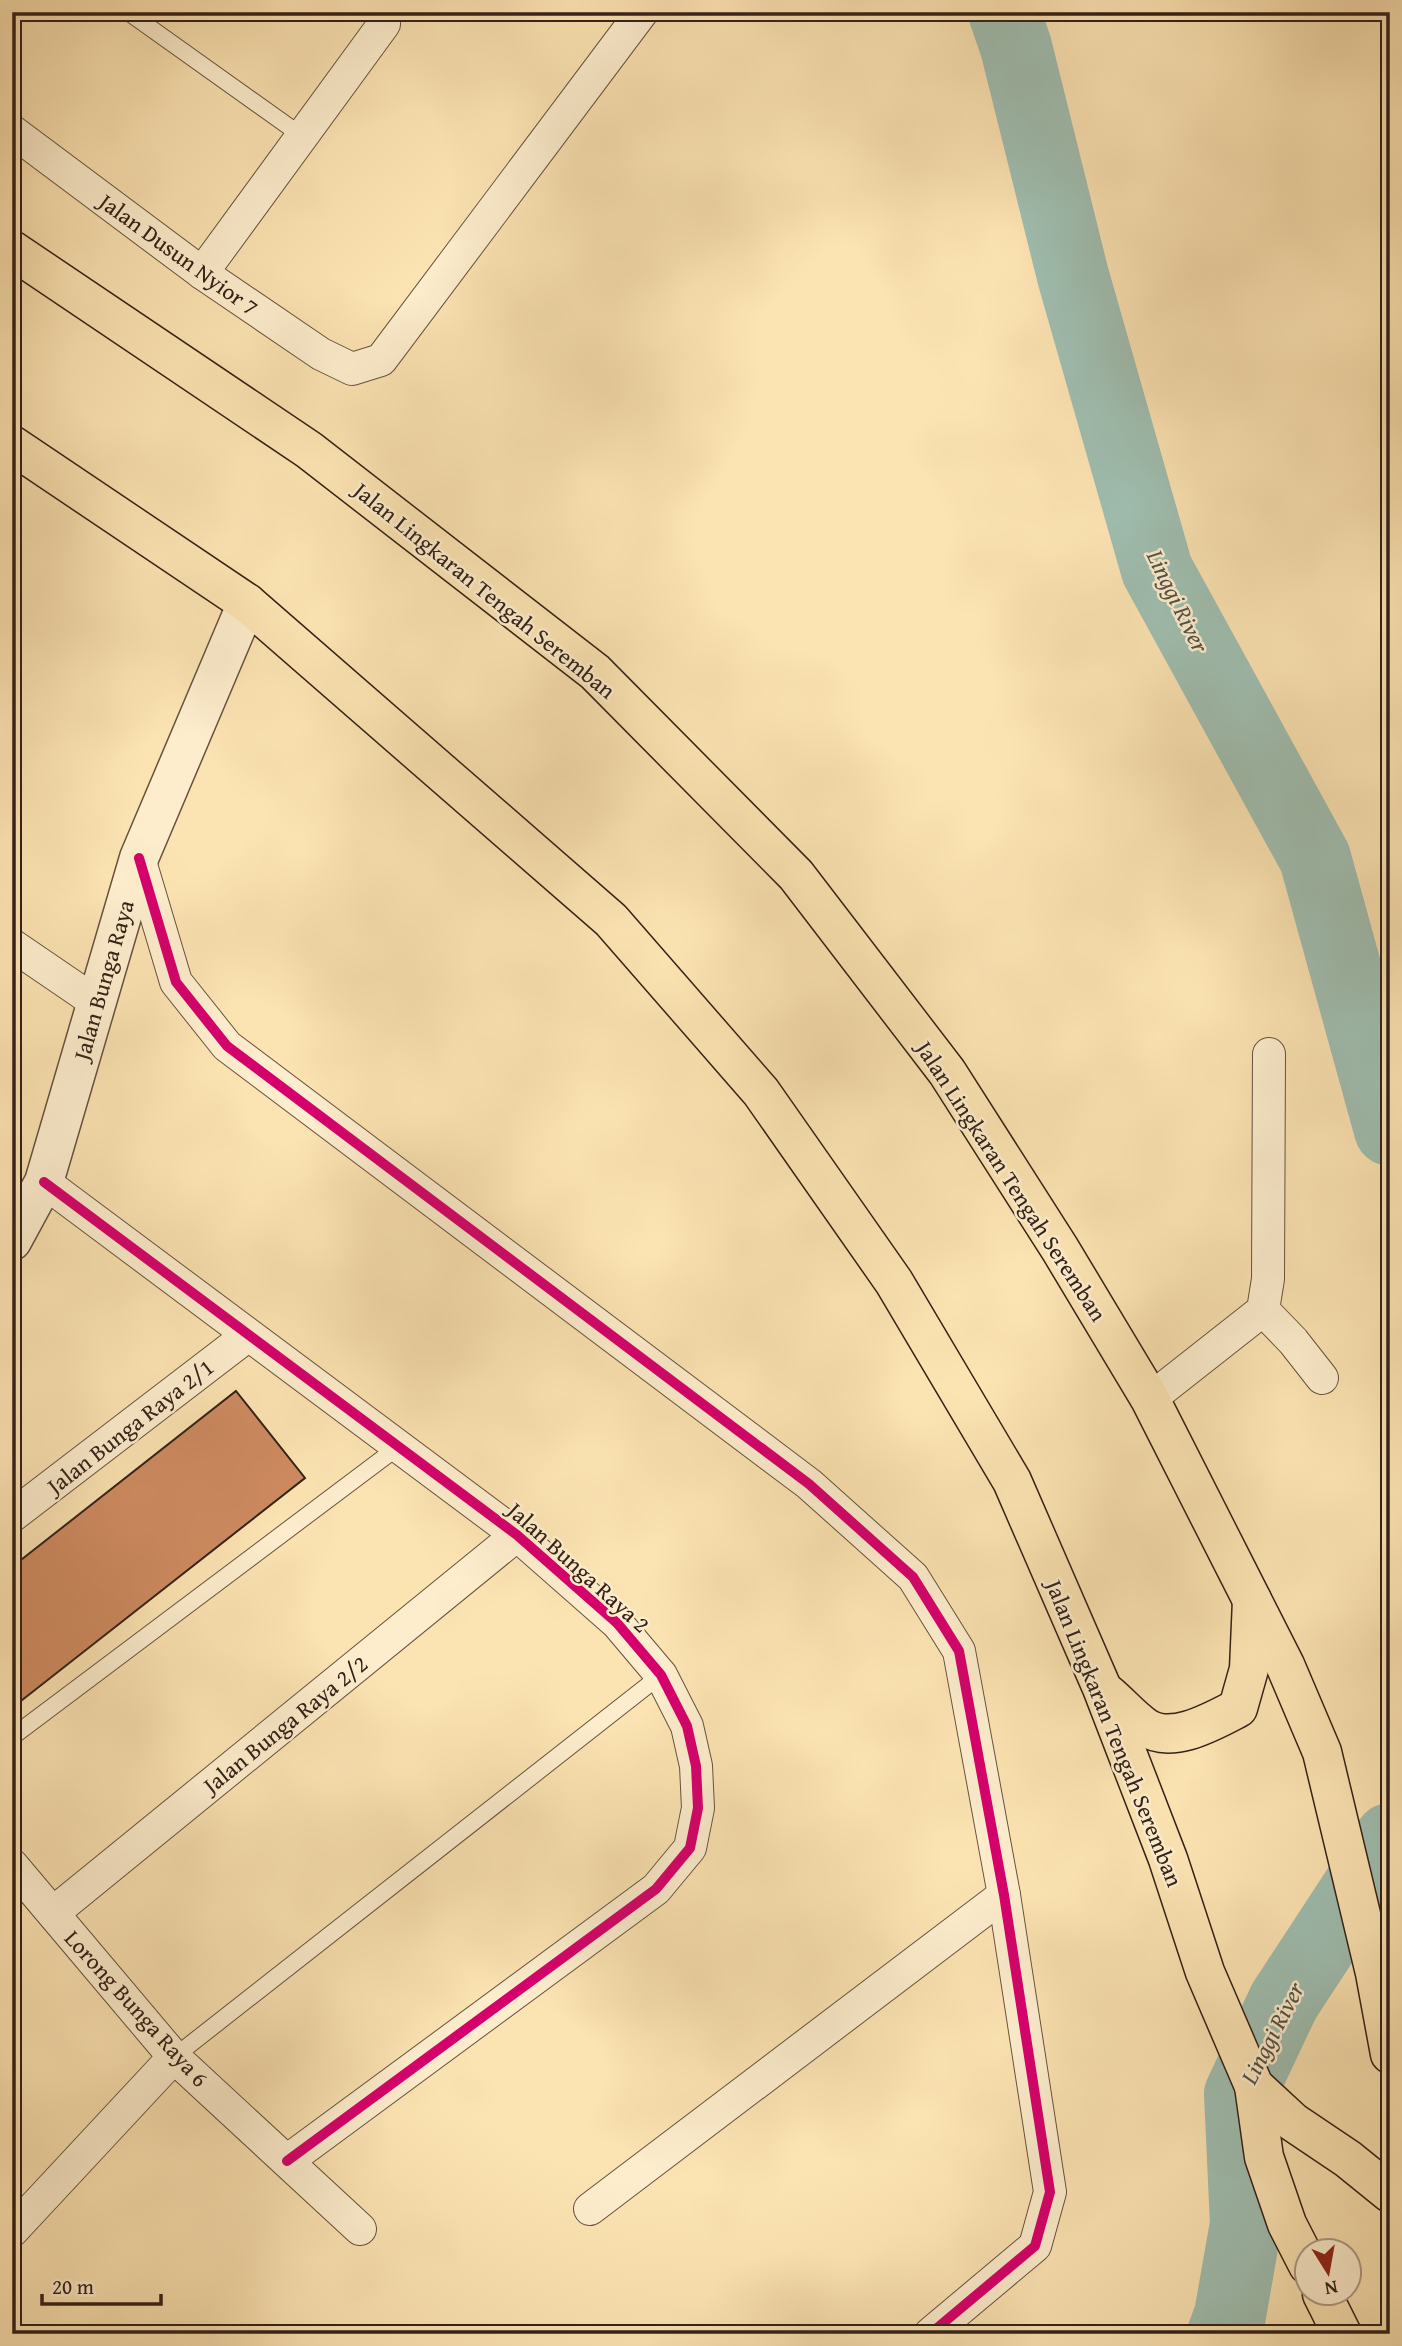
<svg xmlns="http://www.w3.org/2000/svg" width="1402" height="2346" font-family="'Gentium Book Plus',serif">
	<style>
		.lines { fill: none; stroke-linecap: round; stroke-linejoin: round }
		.river { stroke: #9fbeb0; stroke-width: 72 }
		.building { fill: #ce8a60; stroke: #332118; stroke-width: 2 }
		.service-casing { stroke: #65523e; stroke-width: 18 }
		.minor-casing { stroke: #65523e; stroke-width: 34 }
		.tertiary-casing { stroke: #65523e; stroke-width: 41 }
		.primary-casing { stroke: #332118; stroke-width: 41 }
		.trunk-casing { stroke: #332118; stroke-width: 41 }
		.service { stroke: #fdedcd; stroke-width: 16 }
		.minor { stroke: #fdedcd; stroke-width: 32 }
		.tertiary { stroke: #fdedcd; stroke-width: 38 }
		.primary { stroke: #fce3b2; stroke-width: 38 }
		.trunk { stroke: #fce3b2; stroke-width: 38 }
		.cycleway-casing { stroke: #fdedcd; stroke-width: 15 }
		.cycleway { stroke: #d6006c; stroke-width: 10 }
		.labels { text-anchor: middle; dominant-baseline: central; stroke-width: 5; stroke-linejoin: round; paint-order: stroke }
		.street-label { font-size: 23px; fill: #332118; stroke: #fdedcd }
		.water-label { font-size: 24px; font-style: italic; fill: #535046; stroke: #fdedcd }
	</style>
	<rect width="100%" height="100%" fill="#fce3b2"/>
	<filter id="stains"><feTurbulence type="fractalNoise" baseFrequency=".00286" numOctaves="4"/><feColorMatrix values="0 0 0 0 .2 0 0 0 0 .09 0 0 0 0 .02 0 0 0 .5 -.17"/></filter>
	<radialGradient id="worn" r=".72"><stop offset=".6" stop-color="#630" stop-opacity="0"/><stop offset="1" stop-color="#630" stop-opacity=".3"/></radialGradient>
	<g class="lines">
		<g class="river">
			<polyline points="1004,12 1016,47 1073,276 1157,570 1315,858 1390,1130"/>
			<polyline points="1223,2334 1230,2315 1246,2224 1240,2094 1284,2001 1390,1839"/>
		</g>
	</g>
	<polygon class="building" points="236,1391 305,1478 12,1708 12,1567"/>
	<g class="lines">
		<defs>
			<g id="service">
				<polyline points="128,12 302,136"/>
				<polyline points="12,1737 398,1447"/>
				<polyline points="174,2057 661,1675"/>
			</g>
			<g id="minor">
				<polyline points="12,131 202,273 321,354 352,369 381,360 642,12"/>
				<polyline points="202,273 384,24 380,12"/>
				<polyline points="139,858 176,982 227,1046 809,1484 913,1577 959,1651 1004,1895 1050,2192 1035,2246 930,2334"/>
				<polyline points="12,945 97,1003"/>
				<polyline points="44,1182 517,1535 617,1623 661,1675 687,1726 696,1766 698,1808 690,1848 656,1889 287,2161"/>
				<polyline points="1263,1310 1293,1341 1322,1378"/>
				<polyline points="1150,1399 1263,1310 1268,1279 1269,1054"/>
				<polyline points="12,1516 247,1336"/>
				<polyline points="12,1865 174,2057 360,2229"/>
				<polyline points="53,1913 517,1535"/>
				<polyline points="590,2209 1004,1895"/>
				<polyline points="12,2231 174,2057"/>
			</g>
			<polyline id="tertiary" points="12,1241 44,1182 139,858 247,603"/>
			<g id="primary">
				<polyline points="12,250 309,450 595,672 796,875 947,1072 1060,1249 1150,1399 1285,1665 1322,1752 1375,1973 1390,2054"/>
				<polyline points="12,445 247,603 611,920 761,1092 894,1282 1012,1481 1102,1688 1168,1859 1205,1972 1254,2086 1293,2122 1348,2159 1390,2193"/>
				<path d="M1108,1694C1120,1704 1132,1718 1145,1727C1172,1745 1213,1721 1238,1708L1249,1669L1252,1600"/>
			</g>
			<g id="trunk">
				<polyline points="1254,2086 1264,2157 1287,2224 1308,2265"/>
				<polyline points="1322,2294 1342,2334"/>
			</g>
		</defs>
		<use href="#service" class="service-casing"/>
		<use href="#minor" class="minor-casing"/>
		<use href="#tertiary" class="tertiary-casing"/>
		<use href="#primary" class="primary-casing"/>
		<use href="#trunk" class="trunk-casing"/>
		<use href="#service" class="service"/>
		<use href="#minor" class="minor"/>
		<use href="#tertiary" class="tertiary"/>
		<use href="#primary" class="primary"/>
		<use href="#trunk" class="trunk"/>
		<defs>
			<g id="cycleway">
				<polyline points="139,858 176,982 227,1046 809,1484 913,1577 959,1651 1004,1895 1050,2192 1035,2246 930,2334"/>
				<polyline points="44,1182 517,1535 617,1623 661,1675 687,1726 696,1766 698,1808 690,1848 656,1889 287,2161"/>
			</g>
		</defs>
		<use href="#cycleway" class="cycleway-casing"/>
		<use href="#cycleway" class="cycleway"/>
	</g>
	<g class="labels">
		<g class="street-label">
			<text transform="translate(179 254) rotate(36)">Jalan Dusun Nyior 7</text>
			<text transform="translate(485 590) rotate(39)">Jalan Lingkaran Tengah Seremban</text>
			<text transform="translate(103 980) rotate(-74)">Jalan Bunga Raya</text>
			<text transform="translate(1012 1181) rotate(57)">Jalan Lingkaran Tengah Seremban</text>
			<text transform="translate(130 1426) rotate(-38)">Jalan Bunga Raya 2/1</text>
			<text transform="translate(579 1567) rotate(42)">Jalan Bunga Raya 2</text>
			<text transform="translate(285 1724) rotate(-39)">Jalan Bunga Raya 2/2</text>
			<text transform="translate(1115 1733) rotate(68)">Jalan Lingkaran Tengah Seremban</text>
			<text transform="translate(137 2008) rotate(48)">Lorong Bunga Raya 6</text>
		</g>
		<g class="water-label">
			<text transform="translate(1178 601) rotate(64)">Linggi River</text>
			<text transform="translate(1272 2033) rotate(-63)">Linggi River</text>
		</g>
	</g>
	<rect width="1402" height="2346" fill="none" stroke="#fce3b2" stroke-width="42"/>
	<rect x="14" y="14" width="1374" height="2318" fill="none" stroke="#332118" stroke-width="3.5"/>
	<rect x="21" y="21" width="1360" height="2304" fill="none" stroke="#332118" stroke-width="2"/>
	<g transform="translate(1328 2272) rotate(169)"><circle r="33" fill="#fdedcd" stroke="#ac9b85" stroke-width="2"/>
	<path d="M0-5L12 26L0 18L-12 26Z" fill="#8f2418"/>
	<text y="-10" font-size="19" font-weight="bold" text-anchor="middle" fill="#332118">N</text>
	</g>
	<path d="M42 2294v10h119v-10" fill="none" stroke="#332118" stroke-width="3.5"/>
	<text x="52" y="2294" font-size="21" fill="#332118" stroke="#fdedcd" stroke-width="5" paint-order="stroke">20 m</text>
	<rect width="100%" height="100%" filter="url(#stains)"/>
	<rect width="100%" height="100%" fill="url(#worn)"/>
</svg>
